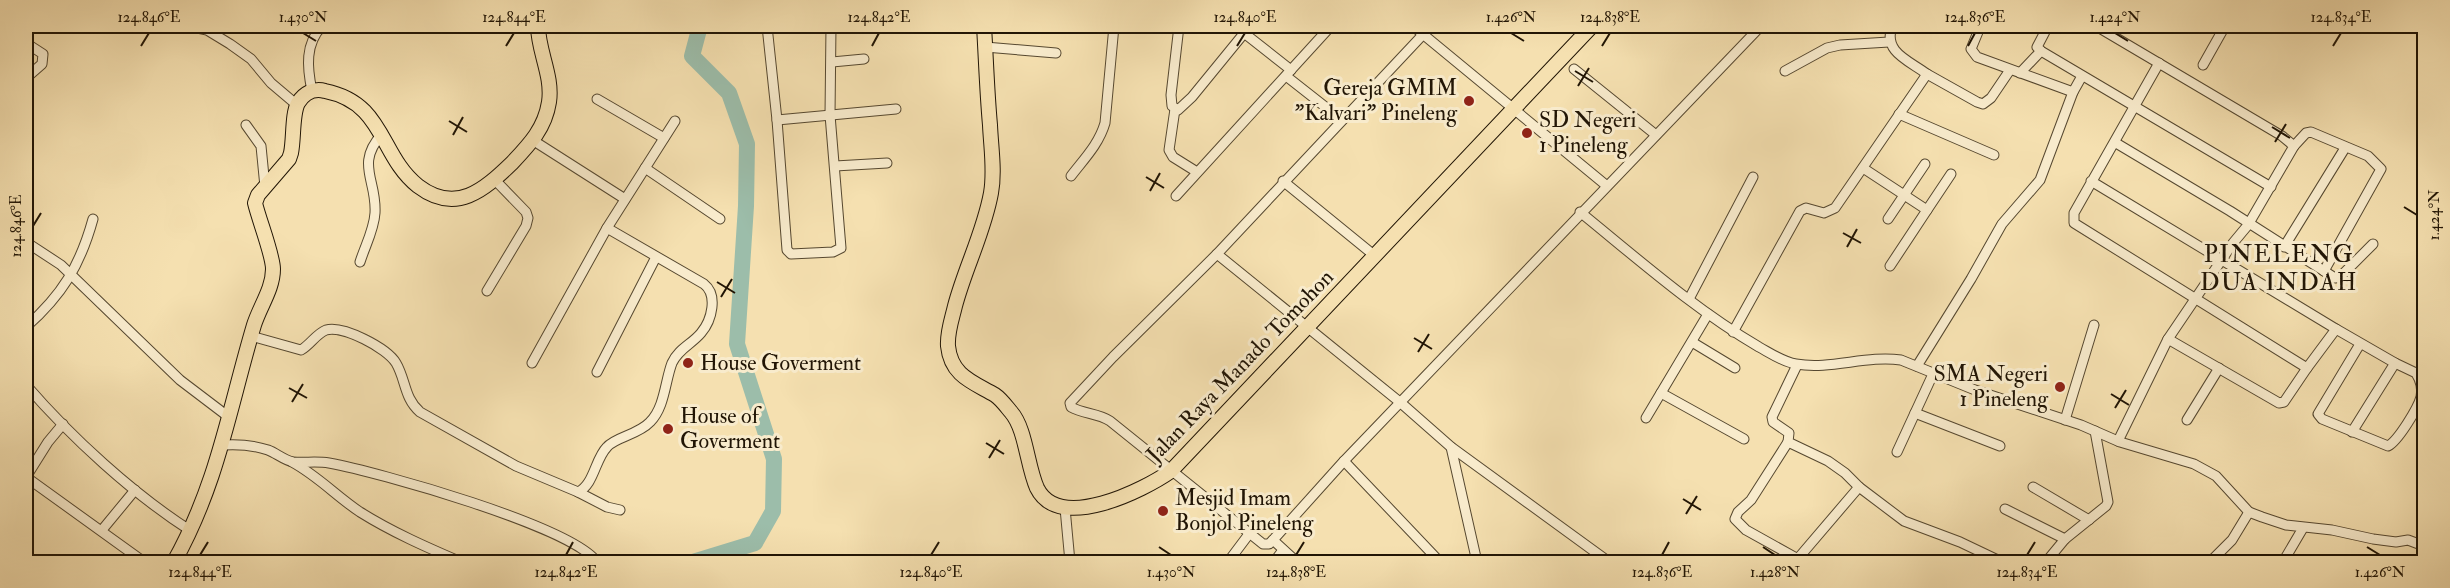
<svg xmlns="http://www.w3.org/2000/svg" width="2450" height="588" font-family="'IM FELL Double Pica',serif">
	<style>
		.lines { fill: none; stroke-linecap: round; stroke-linejoin: round }
		.river { stroke: #9cbdaa; stroke-width: 16 }
		.minor-casing { stroke: #564830; stroke-width: 11 }
		.highway-casing { stroke: #211505; stroke-width: 16 }
		.minor { stroke: #f8ebcc; stroke-width: 9 }
		.highway { stroke: #f5e0b0; stroke-width: 14 }
		.ticks { fill: none; stroke: #211505; stroke-width: 2 }
		.poi-dot { fill: #8f2418; stroke: #f8ebcc; stroke-width: 2 }
		.labels { text-anchor: middle; dominant-baseline: central; stroke-width: 6; stroke-linejoin: round; paint-order: stroke }
		.poi-label { font-size: 22px; fill: #211505; stroke: #f8ebcc; text-anchor: start }
		.street-label { font-size: 22px; fill: #211505; stroke: #f8ebcc }
		.neighbourhood-label { font-size: 24px; letter-spacing: 1.5px; fill: #211505; stroke: #f8ebcc }
		.neatline { fill: none; stroke: #211505; stroke-width: 2 }
		.ticks-label { font-size: 15px; text-anchor: middle; fill: #211505 }
	</style>
	<rect width="100%" height="100%" fill="#f5e0b0"/>
	<filter id="stains"><feTurbulence type="fractalNoise" baseFrequency=".00333" numOctaves="4"/><feColorMatrix values="0 0 0 0 .2 0 0 0 0 .09 0 0 0 0 .02 0 0 0 .5 -.17"/></filter>
	<radialGradient id="worn" r=".72"><stop offset=".6" stop-color="#630" stop-opacity="0"/><stop offset="1" stop-color="#630" stop-opacity=".3"/></radialGradient>
	<g class="lines">
		<polyline class="river" points="693,562 755,543 773,511 774,459 737,344 746,206 747,144 729,93 692,56 700,26"/>
		<defs>
			<g id="minor">
				<polyline points="163,26 188,26 207,30 230,44 251,59 271,83 297,105"/>
				<polyline points="767,26 777,120 787,250 791,254 833,252 841,248 830,115 831,26"/>
				<polyline points="1179,26 1171,95 1172,106 1178,110 1192,97 1250,26"/>
				<polyline points="1413,26 1607,186"/>
				<path d="M1431,26L1217,254L1113,357L1070,403L1071,407C1083,414 1098,413 1110,421L1263,544H1269L1273,540L1344,461L1761,26"/>
				<polyline points="1975,26 1978,32 1971,49 1977,57 2073,92"/>
				<polyline points="2048,26 2037,47 2041,51 2271,187"/>
				<polyline points="2096,26 2282,136 2294,146 2248,225 2233,243 2168,339 2118,441"/>
				<polyline points="1244,33 1291,70"/>
				<polyline points="26,43 43,54 42,64 26,78"/>
				<polyline points="985,47 1056,53"/>
				<polyline points="832,62 864,59"/>
				<polyline points="2203,65 2225,26"/>
				<polyline points="1574,69 1656,135"/>
				<polyline points="1785,71 1827,48 1840,45 1889,42"/>
				<polyline points="2020,73 2041,51"/>
				<polyline points="1927,74 1977,102 1983,104 1991,98 2010,70"/>
				<polyline points="1286,76 1342,120"/>
				<path d="M312,91C307,67 305,44 322,26"/>
				<polyline points="597,99 664,138"/>
				<polyline points="1175,109 1169,150 1173,157 1197,172"/>
				<polyline points="1899,114 1994,155"/>
				<polyline points="777,120 896,109"/>
				<polyline points="246,125 261,146 265,187"/>
				<polyline points="534,141 625,199"/>
				<polyline points="2116,143 2230,211 2335,278 2340,277 2373,244"/>
				<polyline points="2294,146 2306,133 2311,132 2368,156 2381,169 2324,271"/>
				<polyline points="835,166 887,163"/>
				<polyline points="645,168 720,219"/>
				<polyline points="1863,168 1927,210 1890,266"/>
				<path d="M1071,176C1084,159 1099,144 1105,123L1114,26"/>
				<polyline points="1283,181 1375,256"/>
				<polyline points="2091,181 2336,329 2307,368 2074,223 2074,213 2159,63"/>
				<polyline points="1176,196 1331,26"/>
				<polyline points="1927,210 1951,174"/>
				<path d="M1580,212C1638,259 1694,309 1759,347C1770,353 1783,362 1796,364C1831,370 1866,355 1901,360L1975,390L2081,425L2120,442L2194,464L2216,476L2249,512L2262,517L2286,525L2332,530L2373,539L2396,542L2408,540L2424,546"/>
				<polyline points="1888,219 1925,164"/>
				<polyline points="26,242 61,265 180,380 230,418"/>
				<polyline points="2284,247 2345,148"/>
				<polyline points="1217,254 1401,403 1451,447 1609,562"/>
				<path d="M360,262C365,246 374,230 375,213C377,180 355,164 382,134"/>
				<polyline points="487,291 526,226 528,218 526,212 495,180"/>
				<polyline points="1689,299 1753,177"/>
				<path d="M26,327C62,295 80,266 93,219"/>
				<polyline points="2336,329 2395,363 2352,432"/>
				<path d="M1733,332L1800,211L1806,208L1824,213L1835,208L1927,74C1908,60 1883,52 1892,26"/>
				<path d="M251,336L301,350C310,345 316,334 326,330C343,325 387,348 396,363C406,380 404,398 420,412L516,466L578,492C594,485 595,459 607,447C615,437 638,435 650,422C665,407 665,381 672,363C678,349 692,344 701,333C712,320 718,295 704,284L607,228"/>
				<polyline points="2168,339 2279,403 2284,402 2307,368"/>
				<polyline points="1692,342 1735,368"/>
				<path d="M2360,344L2318,414L2322,419L2388,446C2398,441 2418,408 2421,397C2423,388 2421,381 2416,373L2395,363"/>
				<polyline points="532,363 607,228 675,121"/>
				<polyline points="1917,366 1971,279 2002,224 2040,180 2073,92 2082,76"/>
				<polyline points="597,372 656,257"/>
				<path d="M26,385C71,437 133,494 191,531"/>
				<polyline points="1661,393 1744,439"/>
				<polyline points="1915,413 2000,446"/>
				<polyline points="1646,418 1708,314"/>
				<polyline points="2065,420 2094,325"/>
				<polyline points="2187,420 2219,368"/>
				<polyline points="1788,442 1751,500 1738,512 1735,519 1746,530 1798,559"/>
				<path d="M223,445C238,444 253,445 268,450C276,453 284,460 293,462C305,463 317,461 329,463C378,472 571,526 597,562"/>
				<polyline points="1451,447 1477,562"/>
				<polyline points="1897,452 1933,374"/>
				<polyline points="1344,461 1440,562"/>
				<path d="M292,462C318,476 336,496 360,512C392,532 426,547 461,562"/>
				<polyline points="26,477 144,562"/>
				<polyline points="26,477 48,442 63,424"/>
				<polyline points="1859,487 1904,521 1960,542 2002,562"/>
				<polyline points="2033,487 2089,520"/>
				<polyline points="578,492 607,507 620,510"/>
				<polyline points="1065,508 1070,562"/>
				<polyline points="2005,509 2065,539"/>
				<polyline points="102,530 135,490"/>
				<polyline points="1273,540 1297,562"/>
				<polyline points="1228,562 1249,534"/>
				<polyline points="1274,562 1283,550"/>
				<polyline points="1795,562 1859,487 1845,473 1828,461 1788,442 1789,433 1773,422 1772,417 1797,365"/>
				<polyline points="2046,562 2065,539 2106,506 2108,502 2095,431"/>
				<polyline points="2210,562 2232,540 2249,512"/>
				<polyline points="2283,562 2303,528"/>
			</g>
			<g id="highway">
				<path d="M984,26C986,59 987,92 990,125C991,148 995,171 991,193C984,232 965,268 955,306C952,319 947,332 948,346C951,376 973,382 995,395C1001,399 1006,406 1011,412C1026,429 1027,466 1037,488C1059,533 1144,490 1171,471L1592,26"/>
				<path d="M174,562C218,483 229,409 254,325C260,306 273,289 273,269C273,255 259,220 255,203L258,195L289,159L291,153C294,139 292,114 298,103C304,93 314,88 325,91C385,103 379,155 418,186C456,215 484,190 512,163C530,144 545,128 549,102C553,76 538,51 538,26"/>
			</g>
		</defs>
		<use href="#minor" class="minor-casing"/>
		<use href="#highway" class="highway-casing"/>
		<use href="#minor" class="minor"/>
		<use href="#highway" class="highway"/>
	</g>
	<path class="ticks" d="M303,33L316,41M1511,33L1524,41M2115,33L2128,41M141,46L149,33M506,46L514,33M872,46L879,33M1237,46L1245,33M1602,46L1610,33M1968,46L1975,33M2333,46L2341,33M1575,71L1593,82M1578,86L1589,68M449,121L467,132M2272,127L2290,138M453,135L463,117M2275,142L2286,124M1146,177L1164,188M1150,191L1160,173M2404,207L2417,215M33,226L41,213M1843,233L1861,243M1847,247L1857,229M717,282L735,293M721,297L732,279M1414,338L1432,349M1418,352L1429,334M289,388L307,398M2111,394L2129,405M292,402L303,384M2115,408L2126,390M986,443L1004,454M989,458L1000,440M1683,499L1701,510M1686,514L1697,496M1159,547L1171,555M1763,547L1775,555M2367,547L2380,555M200,555L208,542M566,555L573,542M931,555L939,542M1296,555L1304,542M1662,555L1669,542M2027,555L2035,542"/>
	<g class="poi-dot">
		<circle cx="1469" cy="101" r="6"/>
		<circle cx="1527" cy="133" r="6"/>
		<circle cx="688" cy="363" r="6"/>
		<circle cx="2060" cy="387" r="6"/>
		<circle cx="668" cy="429" r="6"/>
		<circle cx="1163" cy="511" r="6"/>
	</g>
	<g class="labels">
		<g class="poi-label">
			<text x="1457" y="88" text-anchor="end">Gereja GMIM<tspan x="1457" dy="25">"Kalvari" Pineleng</tspan></text>
			<text x="1539" y="120">SD Negeri<tspan x="1539" dy="25">1 Pineleng</tspan></text>
			<text x="700" y="363">House Goverment</text>
			<text x="2048" y="374" text-anchor="end">SMA Negeri<tspan x="2048" dy="25">1 Pineleng</tspan></text>
			<text x="680" y="416">House of<tspan x="680" dy="25">Goverment</tspan></text>
			<text x="1175" y="498">Mesjid Imam<tspan x="1175" dy="25">Bonjol Pineleng</tspan></text>
		</g>
		<g class="street-label">
			<text transform="translate(1240 366) rotate(-46)">Jalan Raya Manado Tomohon</text>
		</g>
		<g class="neighbourhood-label">
			<text x="2279" y="254">PINELENG<tspan x="2279" dy="28">DUA INDAH</tspan></text>
		</g>
	</g>
	<rect width="2450" height="588" fill="none" stroke="#f5e0b0" stroke-width="66"/>
	<rect x="33" y="33" width="2384" height="522" class="neatline"/>
	<g class="ticks-label">
		<text x="149" y="22">124.846°E</text>
		<text x="303" y="22">1.430°N</text>
		<text x="514" y="22">124.844°E</text>
		<text x="879" y="22">124.842°E</text>
		<text x="1245" y="22">124.840°E</text>
		<text x="1511" y="22">1.426°N</text>
		<text x="1610" y="22">124.838°E</text>
		<text x="1975" y="22">124.836°E</text>
		<text x="2115" y="22">1.424°N</text>
		<text x="2341" y="22">124.834°E</text>
		<text transform="translate(2434 215) rotate(-90)" y="5">1.424°N</text>
		<text transform="translate(16 226) rotate(-90)" y="5">124.846°E</text>
		<text x="200" y="577">124.844°E</text>
		<text x="566" y="577">124.842°E</text>
		<text x="931" y="577">124.840°E</text>
		<text x="1171" y="577">1.430°N</text>
		<text x="1296" y="577">124.838°E</text>
		<text x="1662" y="577">124.836°E</text>
		<text x="1775" y="577">1.428°N</text>
		<text x="2027" y="577">124.834°E</text>
		<text x="2380" y="577">1.426°N</text>
	</g>
	<rect width="100%" height="100%" filter="url(#stains)"/>
	<rect width="100%" height="100%" fill="url(#worn)"/>
</svg>
